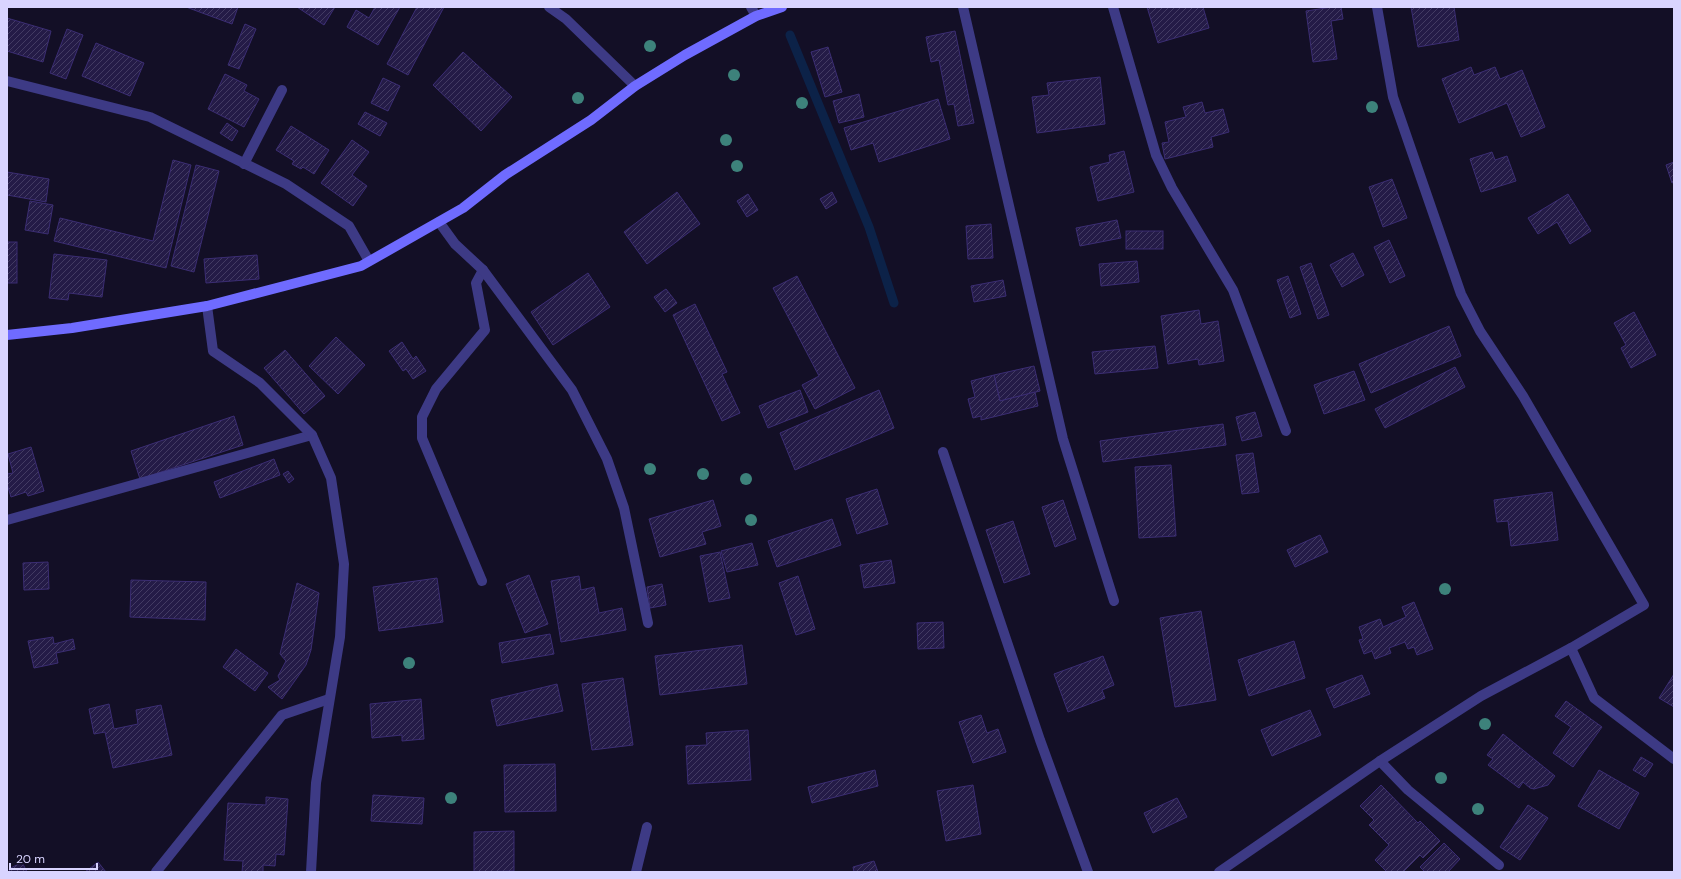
<svg xmlns="http://www.w3.org/2000/svg" width="1681" height="879" font-family="'DM Sans',sans-serif">
	<style>
		.lines { fill: none; stroke-linecap: round; stroke-linejoin: round }
		.stream { stroke: #0c2248; stroke-width: 9 }
		.building { fill: url(#building-hatch); stroke: #3b2d73 }
		.lane { stroke: #3d3a85; stroke-width: 10 }
		.street { stroke: #3d3a85; stroke-width: 10 }
		.secondary { stroke: #6f6bff; stroke-width: 10 }
		.tree { fill: #3d827b }
	</style>
	<defs>
		<pattern id="building-hatch" width="6" height="6" patternUnits="userSpaceOnUse"><rect width="6" height="6" fill="#241b47"/><path d="M-1 1l2-2M0 6l6-6M5 7l2-2" fill="none" stroke="#433b63"/></pattern>
	</defs>
	<rect width="100%" height="100%" fill="#130f26"/>
	<g class="lines">
		<polyline class="stream" points="790,35 869,227 894,303"/>
	</g>
	<g class="building">
		<polygon points="186,7 238,7 232,24"/>
		<polygon points="297,7 335,7 324,25"/>
		<polygon points="375,7 400,7 378,45 347,27 356,10 369,18"/>
		<polygon points="417,7 444,7 408,75 387,64"/>
		<polygon points="1147,7 1203,7 1209,28 1158,43"/>
		<polygon points="1332,7 1341,7 1343,19 1331,21 1337,59 1313,62 1306,11"/>
		<polygon points="1411,7 1454,7 1459,40 1418,47"/>
		<polygon points="7,18 51,31 43,62 7,51"/>
		<polygon points="245,24 256,29 239,69 228,65"/>
		<polygon points="67,29 83,35 66,79 50,73"/>
		<polygon points="955,31 974,123 958,126 954,104 948,105 939,60 931,62 926,37"/>
		<polygon points="96,43 144,63 130,96 82,76"/>
		<polygon points="828,47 842,92 825,97 811,52"/>
		<polygon points="463,52 512,97 481,131 433,85"/>
		<polygon points="1471,67 1474,75 1495,67 1500,79 1522,70 1545,127 1521,137 1507,103 1459,123 1442,79"/>
		<polygon points="225,74 247,85 244,91 259,99 244,127 208,109"/>
		<polygon points="1100,77 1105,124 1037,133 1032,97 1049,95 1047,83"/>
		<polygon points="383,78 400,86 388,111 371,103"/>
		<polygon points="859,94 864,117 839,123 833,101"/>
		<polygon points="938,99 950,139 879,162 873,143 851,150 844,128"/>
		<polygon points="1202,102 1205,113 1223,109 1229,132 1211,137 1213,147 1165,159 1162,143 1169,142 1165,122 1186,117 1183,107"/>
		<polygon points="365,112 387,123 380,136 358,124"/>
		<polygon points="227,123 238,131 232,141 220,133"/>
		<polygon points="291,126 329,150 314,174 303,167 301,169 292,164 294,161 276,150"/>
		<polygon points="352,140 369,152 352,175 367,186 353,206 321,183"/>
		<polygon points="1124,151 1134,192 1098,201 1090,167 1110,162 1109,155"/>
		<polygon points="1492,152 1495,160 1507,156 1516,181 1481,192 1470,159"/>
		<polygon points="173,160 191,165 166,268 54,241 60,218 153,241"/>
		<polygon points="1674,162 1674,182 1672,183 1666,165"/>
		<polygon points="196,165 219,171 194,272 171,266"/>
		<polygon points="7,172 49,179 46,202 7,195"/>
		<polygon points="1392,179 1407,218 1383,227 1369,187"/>
		<polygon points="677,192 700,224 647,264 624,232"/>
		<polygon points="832,192 837,202 826,209 820,199"/>
		<polygon points="748,194 758,210 747,217 737,201"/>
		<polygon points="1568,194 1591,231 1570,244 1557,222 1538,234 1528,218"/>
		<polygon points="30,201 53,205 48,234 25,230"/>
		<polygon points="1117,220 1121,238 1080,246 1076,228"/>
		<polygon points="991,224 993,258 968,259 966,226"/>
		<rect x="1126" y="231" width="37" height="18"/>
		<polygon points="1389,240 1405,276 1390,283 1374,247"/>
		<rect x="7" y="242" width="10" height="41"/>
		<polygon points="1353,253 1364,275 1342,287 1330,265"/>
		<polygon points="54,254 107,260 102,297 69,293 68,300 49,298"/>
		<polygon points="257,255 259,279 206,283 204,259"/>
		<polygon points="1137,261 1139,282 1101,286 1099,264"/>
		<polygon points="1311,263 1329,315 1318,319 1300,267"/>
		<polygon points="588,273 610,307 553,345 531,312"/>
		<polygon points="797,276 855,388 815,409 802,385 819,376 773,288"/>
		<polygon points="1288,276 1301,314 1290,318 1277,280"/>
		<polygon points="1003,280 1006,296 974,302 971,286"/>
		<polygon points="666,289 677,303 665,312 654,297"/>
		<polygon points="695,304 727,372 722,374 740,413 722,421 673,315"/>
		<polygon points="1199,310 1201,324 1218,321 1224,361 1199,365 1198,359 1168,364 1161,316"/>
		<polygon points="1634,312 1656,355 1631,368 1621,348 1626,345 1614,323"/>
		<polygon points="1449,326 1461,356 1371,393 1359,364"/>
		<polygon points="336,337 365,365 338,394 309,366"/>
		<polygon points="402,342 413,359 416,356 426,371 413,379 406,369 403,371 389,351"/>
		<polygon points="1155,346 1158,368 1095,374 1092,352"/>
		<polygon points="285,350 325,396 304,414 264,368"/>
		<polygon points="1034,366 1040,391 1000,401 994,375"/>
		<polygon points="1455,367 1465,387 1385,428 1375,409"/>
		<polygon points="1354,371 1365,400 1324,414 1314,385"/>
		<polygon points="994,375 1000,401 1035,392 1038,406 981,420 981,416 973,418 968,399 975,397 971,381"/>
		<polygon points="800,390 808,412 768,428 759,406"/>
		<polygon points="879,390 894,428 795,470 780,433"/>
		<polygon points="1255,412 1262,436 1242,441 1236,417"/>
		<polygon points="234,416 243,445 140,479 131,451"/>
		<polygon points="1223,424 1226,445 1103,462 1100,441"/>
		<polygon points="31,447 44,491 28,496 26,492 11,497 7,484 7,474 13,473 8,454"/>
		<polygon points="1253,453 1259,492 1242,494 1236,455"/>
		<polygon points="274,459 280,475 220,498 214,482"/>
		<polygon points="1171,465 1176,536 1139,538 1135,467"/>
		<polygon points="288,471 294,479 289,483 283,474"/>
		<polygon points="877,489 888,524 857,534 846,499"/>
		<polygon points="1552,492 1558,540 1511,546 1508,521 1497,522 1494,500"/>
		<polygon points="713,500 721,526 702,532 706,544 660,557 649,519"/>
		<polygon points="1063,500 1076,539 1055,547 1042,507"/>
		<polygon points="832,519 841,545 777,567 768,541"/>
		<polygon points="1013,521 1030,574 1004,583 986,530"/>
		<polygon points="1320,535 1328,552 1295,567 1287,550"/>
		<polygon points="752,543 758,565 727,572 721,551"/>
		<polygon points="720,552 730,598 709,602 700,556"/>
		<polygon points="891,560 895,583 864,588 860,565"/>
		<polygon points="48,562 49,589 24,590 23,563"/>
		<polygon points="529,575 548,624 525,633 506,584"/>
		<polygon points="579,576 581,590 594,587 599,613 622,608 626,630 561,642 551,581"/>
		<polygon points="798,576 815,629 796,635 779,583"/>
		<polygon points="437,578 443,622 379,631 373,587"/>
		<polygon points="131,580 206,582 205,620 130,617"/>
		<polygon points="297,583 319,593 311,650 306,665 282,699 268,687 280,680 278,676 286,661 280,654"/>
		<polygon points="662,584 666,605 650,608 647,587"/>
		<polygon points="1414,602 1433,649 1417,655 1414,647 1408,649 1405,642 1389,648 1391,653 1375,659 1372,651 1364,654 1359,640 1363,639 1359,627 1380,619 1383,627 1406,617 1402,607"/>
		<polygon points="1201,611 1216,700 1175,707 1160,618"/>
		<polygon points="943,622 944,648 918,649 917,623"/>
		<polygon points="550,634 554,654 502,663 499,643"/>
		<polygon points="53,637 54,644 73,639 75,649 56,653 58,663 34,668 28,641"/>
		<polygon points="1294,641 1305,678 1249,696 1238,660"/>
		<polygon points="742,645 747,684 660,695 655,656"/>
		<polygon points="236,649 268,673 255,691 223,667"/>
		<polygon points="1103,656 1114,685 1102,690 1105,698 1068,712 1054,674"/>
		<polygon points="1674,674 1674,707 1659,698"/>
		<polygon points="1362,675 1370,694 1334,708 1326,689"/>
		<polygon points="623,678 633,745 592,750 582,684"/>
		<polygon points="557,684 563,711 497,726 491,700"/>
		<polygon points="421,699 424,739 402,741 402,735 372,738 370,704"/>
		<polygon points="1566,701 1602,727 1573,767 1553,753 1571,727 1555,716"/>
		<polygon points="109,704 114,729 138,724 136,710 161,705 172,755 113,768 105,732 94,734 89,709"/>
		<polygon points="1310,710 1321,735 1272,756 1261,730"/>
		<polygon points="981,715 987,733 998,729 1006,752 973,763 959,722"/>
		<polygon points="748,730 751,780 688,784 686,746 707,745 706,733"/>
		<polygon points="1503,734 1555,776 1548,785 1534,789 1530,788 1523,782 1519,788 1488,765 1493,759 1487,755"/>
		<polygon points="1641,757 1653,764 1645,777 1633,770"/>
		<polygon points="555,764 556,811 505,812 504,765"/>
		<polygon points="875,770 878,786 812,803 808,787"/>
		<polygon points="1599,770 1639,793 1619,829 1578,806"/>
		<polygon points="973,785 981,834 946,841 937,791"/>
		<polygon points="1381,785 1418,823 1420,821 1440,841 1423,858 1420,855 1403,872 1387,872 1375,860 1389,845 1369,825 1374,820 1360,806"/>
		<polygon points="373,795 424,798 422,824 371,821"/>
		<polygon points="266,797 288,799 284,855 276,854 275,866 263,865 263,872 242,872 243,861 224,860 228,803 266,805"/>
		<polygon points="1177,798 1187,817 1153,833 1144,813"/>
		<polygon points="1528,805 1548,818 1520,860 1500,847"/>
		<polygon points="514,831 514,871 474,872 474,832"/>
		<polygon points="1444,843 1460,859 1448,872 1425,872 1420,867"/>
		<polygon points="874,861 878,872 854,872 853,867"/>
		<polygon points="22,862 27,872 10,872 9,869"/>
		<polygon points="98,862 106,872 85,872"/>
	</g>
	<g class="lines">
		<g class="lane">
			<polyline points="549,7 566,19 635,86"/>
			<polyline points="963,7 1063,439 1114,601"/>
			<polyline points="1113,7 1156,155 1172,188 1233,290 1286,431"/>
			<polyline points="7,81 150,117 199,141 286,184 349,226 369,261"/>
			<polyline points="244,164 282,90"/>
			<polyline points="943,452 1040,740 1088,872"/>
			<polyline points="7,520 312,435"/>
			<polyline points="482,581 422,438 422,417 436,389 485,330 476,283 483,270"/>
			<polyline points="1380,761 1408,790 1499,865"/>
			<polyline points="156,872 282,715 329,699"/>
			<polyline points="636,872 647,827"/>
		</g>
		<g class="street">
			<polyline points="751,7 756,16"/>
			<polyline points="439,222 455,244 483,270 572,390 607,459 624,508 648,623"/>
			<polyline points="207,306 213,351 260,383 312,435 331,478 344,564 340,637 316,783 311,872"/>
			<polyline points="1571,648 1594,698 1674,759"/>
			<polyline points="1219,872 1380,761 1481,696 1571,648 1644,605 1523,396 1480,331 1461,294 1393,97 1377,7"/>
		</g>
		<polyline class="secondary" points="7,335 72,328 207,306 361,266 463,208 505,175 591,120 635,86 685,55 756,16 782,7"/>
	</g>
	<g class="tree">
		<circle cx="650" cy="46" r="6"/>
		<circle cx="734" cy="75" r="6"/>
		<circle cx="578" cy="98" r="6"/>
		<circle cx="802" cy="103" r="6"/>
		<circle cx="1372" cy="107" r="6"/>
		<circle cx="726" cy="140" r="6"/>
		<circle cx="737" cy="166" r="6"/>
		<circle cx="650" cy="469" r="6"/>
		<circle cx="703" cy="474" r="6"/>
		<circle cx="746" cy="479" r="6"/>
		<circle cx="751" cy="520" r="6"/>
		<circle cx="1445" cy="589" r="6"/>
		<circle cx="409" cy="663" r="6"/>
		<circle cx="1485" cy="724" r="6"/>
		<circle cx="1441" cy="778" r="6"/>
		<circle cx="451" cy="798" r="6"/>
		<circle cx="1478" cy="809" r="6"/>
	</g>
	<rect width="1681" height="879" fill="none" stroke="#d9d4ff" stroke-width="16"/>
	<path d="M10 863v6h87v-6" fill="none" stroke="#d9d4ff" stroke-width="2"/>
	<text x="16" y="863" font-size="12" fill="#d9d4ff" stroke="#130f26" stroke-width="3" paint-order="stroke">20 m</text>
</svg>
